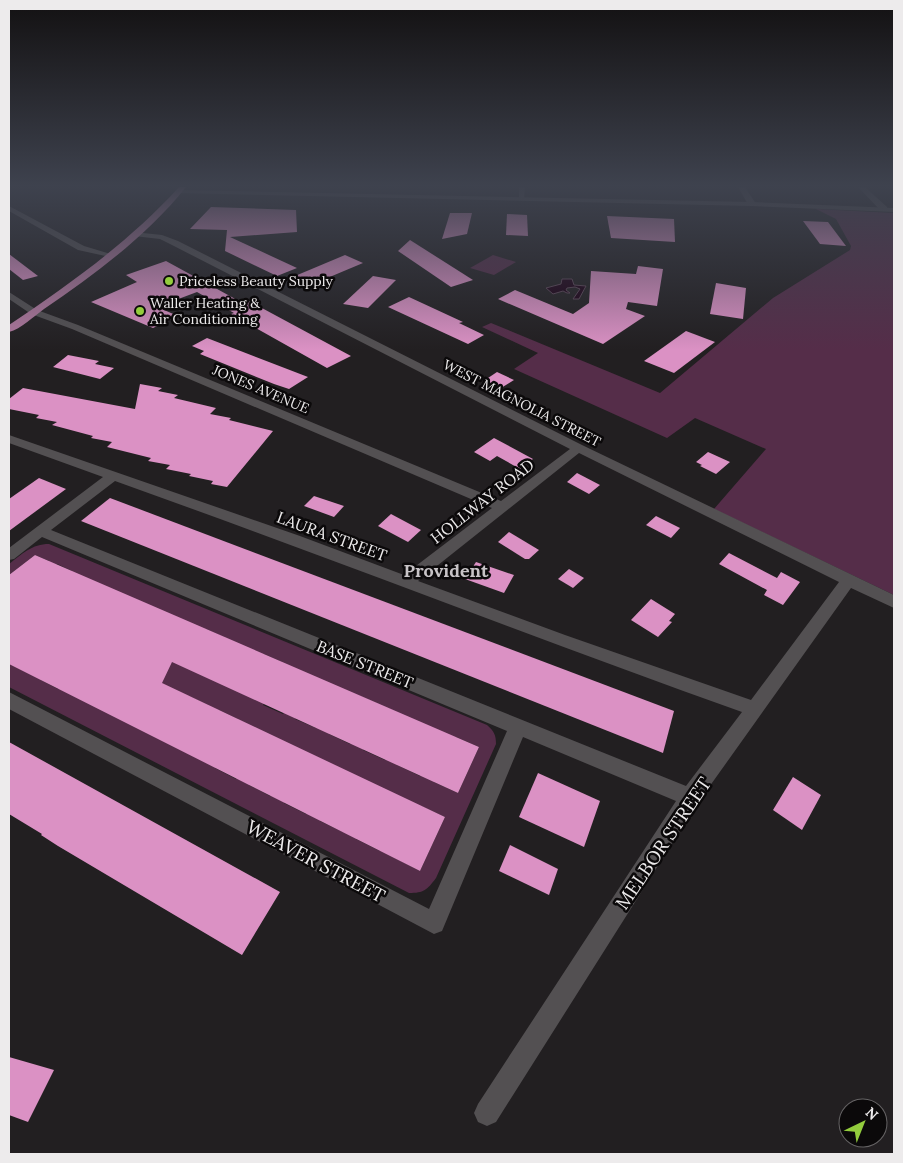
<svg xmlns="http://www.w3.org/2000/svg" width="903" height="1163" font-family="Lora,serif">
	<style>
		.green { fill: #552d49; fill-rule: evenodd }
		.water { fill: #1c0015; stroke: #5b4656 }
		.building { fill: #db91c4 }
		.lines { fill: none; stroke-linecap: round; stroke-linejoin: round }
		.street { fill: #535052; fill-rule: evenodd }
		.secondary { fill: #535052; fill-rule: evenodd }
		.primary { fill: #b1799f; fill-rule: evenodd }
		.poi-dot { fill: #93cc3d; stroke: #0b090a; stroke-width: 2 }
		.labels { text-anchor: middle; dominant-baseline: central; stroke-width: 5; stroke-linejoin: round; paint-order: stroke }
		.far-poi-label { font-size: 14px; fill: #edebec; stroke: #0b090a; text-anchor: start }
		.far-street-label { font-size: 14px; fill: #edebec; stroke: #0b090a }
		.street-label { font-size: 16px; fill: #edebec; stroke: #0b090a }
		.neighbourhood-label { font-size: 18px; font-weight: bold; fill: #c7c3c6; stroke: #0b090a }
		.near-street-label { font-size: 19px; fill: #edebec; stroke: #0b090a }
	</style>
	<rect width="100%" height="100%" fill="#221f21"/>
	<g class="green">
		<polygon points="816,209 894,213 894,595 714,509 766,449 695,418 667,438 514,369 538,353 482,327 491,323 660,393 773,298 850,250 851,246 836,219"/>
		<polygon points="493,255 516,262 494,275 470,268"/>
		<path d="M49,544L487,725C494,731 496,735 496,744L436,878C427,890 424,893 409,893L9,687V658L43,628L28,620L9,637V626L21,616L9,610V587L14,589L49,561L35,555L9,575V564C22,554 32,544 49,544ZM57,564L72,571L38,599L24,593ZM206,629L224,637L194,671L176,663ZM95,653L58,689L41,680ZM264,654L282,662L254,699L235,690ZM292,667L311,676L283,714L263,705ZM322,680L342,689L316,728L295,719ZM355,694L376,703L350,744L329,734ZM189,696L208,705L155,736ZM388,708L409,718L385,760L363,750ZM219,710L238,719L206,762L186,752ZM248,725L268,735L236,779L215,768ZM443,732L420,776L397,765ZM456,737L479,747L458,793L434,782ZM280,740L301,750L270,796L249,785ZM315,756L336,767L306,814L284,803ZM349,772L344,832H343L320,821ZM407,800L380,851L356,839ZM421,806L445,817L420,871L395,858Z"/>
	</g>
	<polygon class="water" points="562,279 572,279 574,285 586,286 579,299 573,299 580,289 575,287 567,288 566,290 570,293 567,293 563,291 553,294 546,288 561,284"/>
	<g class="building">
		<polygon points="211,207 296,210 297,232 230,237 297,268 277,276 225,251 227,230 190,229"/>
		<polygon points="450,213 472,213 467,234 442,239"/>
		<polygon points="507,214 527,215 528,236 506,235"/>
		<polygon points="607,216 674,219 675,242 611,238"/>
		<polygon points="803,221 828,222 846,246 820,244"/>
		<polygon points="410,240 473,280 451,287 398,251"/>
		<polygon points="9,254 38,276 23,280 9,269"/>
		<polygon points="345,255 363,263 313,284 295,276"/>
		<polygon points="166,261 239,301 245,299 351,356 327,368 231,314 234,313 197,292 157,307 178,316 153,328 91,302 137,282 126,275"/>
		<polygon points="638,266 663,269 657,306 628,302 626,309 645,316 603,344 498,299 515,290 573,314 589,303 591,271 636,274"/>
		<polygon points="373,276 396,280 368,308 343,304"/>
		<polygon points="716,283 746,288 743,319 710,314"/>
		<polygon points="409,297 463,322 459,323 484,335 468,344 388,307"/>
		<polygon points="686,331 715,342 674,373 644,361"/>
		<polygon points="207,338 308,377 289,389 274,384 200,354 204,351 192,346"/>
		<polygon points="68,355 99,361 95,364 114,368 100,379 53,367"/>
		<polygon points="497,372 514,380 501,388 485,380"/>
		<polygon points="140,384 162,388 158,391 178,395 174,398 216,408 210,414 231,418 229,420 273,431 227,487 211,484 213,481 189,476 191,474 166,469 170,465 148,461 151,458 107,447 112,442 91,438 93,436 52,425 57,422 36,418 39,415 9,409 9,399 23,388 135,409"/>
		<polygon points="494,438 533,459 520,469 497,456 490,461 474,452"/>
		<polygon points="708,452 730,462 716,474 700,466 702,465 696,462"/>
		<polygon points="577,473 600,485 589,494 567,482"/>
		<polygon points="39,478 66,489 9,531 9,499"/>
		<polygon points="314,496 344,506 334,517 304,506"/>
		<polygon points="110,498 674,711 663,753 81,521"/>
		<polygon points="391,514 421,530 408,542 378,526"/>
		<polygon points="656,516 680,528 671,538 646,525"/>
		<polygon points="509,532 539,550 529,559 525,559 498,542"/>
		<polygon points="729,553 777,578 781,572 800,582 783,605 764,595 767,590 719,564"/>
		<polygon points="35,555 479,747 458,793 172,662 162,683 445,817 420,871 9,664 9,575"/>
		<polygon points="476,562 514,575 504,593 465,579"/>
		<polygon points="569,569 584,578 573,588 558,579"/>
		<polygon points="651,599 675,614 669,621 672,622 658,637 631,620"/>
		<polygon points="9,742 280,892 242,955 58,846 41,835 42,834 9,814"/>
		<polygon points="538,773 600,801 584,847 519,817"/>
		<polygon points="793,777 821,795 802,830 773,810"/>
		<polygon points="510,845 558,869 549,895 499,871"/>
		<polygon points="9,1057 54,1070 28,1122 9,1115"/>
	</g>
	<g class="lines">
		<g class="street">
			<polygon points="519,187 525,187 524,200 519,199"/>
			<polygon points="738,187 745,187 756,204 755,206 749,206"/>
			<polygon points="858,187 865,187 887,207 887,211 881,211"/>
			<polygon points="9,206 84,246 114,255 110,257 78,250 9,211"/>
			<path d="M134,232L162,235L178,241L582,445L894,595V608L851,588L697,804L496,1122L487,1126L478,1122L474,1113L478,1104L676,801L523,737L442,931L434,934L9,709V692L429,909L507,731L42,537L14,559L9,560V548L103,477L9,443V435L300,536L404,575L492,508L72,329L31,314L9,299V292L37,310L78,325L501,501L570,449L172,245L160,239L134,236ZM579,453L839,582L751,700L565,635L418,581ZM115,481C325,556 532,637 742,712L686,786L51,530Z"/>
		</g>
		<polygon class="secondary" points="179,190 752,202 894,208 894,212 752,206 177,193 176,192"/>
		<path class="primary" d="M179,187H186C147,236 95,274 44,309C34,316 21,329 9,332V325C70,284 129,242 179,187Z"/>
	</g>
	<linearGradient id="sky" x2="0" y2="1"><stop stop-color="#131112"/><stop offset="0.53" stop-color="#3e424e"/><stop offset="1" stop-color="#3e424e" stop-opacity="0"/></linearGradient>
	<rect width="903" height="350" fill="url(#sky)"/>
	<g class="poi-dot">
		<circle cx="169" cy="281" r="5"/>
		<circle cx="140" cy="311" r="5"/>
	</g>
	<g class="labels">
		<g class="far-poi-label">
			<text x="179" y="281">Priceless Beauty Supply</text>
			<text x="150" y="303">Waller Heating &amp;<tspan x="150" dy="16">Air Conditioning</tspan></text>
		</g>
		<g class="far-street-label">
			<text transform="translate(261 389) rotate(23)">JONES AVENUE</text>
			<text transform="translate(522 403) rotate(27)">WEST MAGNOLIA STREET</text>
		</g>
		<g class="street-label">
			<text transform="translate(482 501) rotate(-38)">HOLLWAY ROAD</text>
			<text transform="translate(332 536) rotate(20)">LAURA STREET</text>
			<text transform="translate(365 664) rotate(22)">BASE STREET</text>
		</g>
		<g class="neighbourhood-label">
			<text x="446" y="570">Provident</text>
		</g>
		<g class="near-street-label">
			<text transform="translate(663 843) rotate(-56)">MELBOR STREET</text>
			<text transform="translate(316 861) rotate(28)">WEAVER STREET</text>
		</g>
	</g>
	<rect width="903" height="1163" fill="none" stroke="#edebec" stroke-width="20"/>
	<g transform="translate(863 1123) rotate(43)"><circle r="24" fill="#0b090a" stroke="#656364"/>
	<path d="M0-4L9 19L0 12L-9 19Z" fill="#93cc3d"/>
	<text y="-8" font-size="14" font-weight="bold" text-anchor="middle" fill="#edebec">N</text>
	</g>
</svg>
